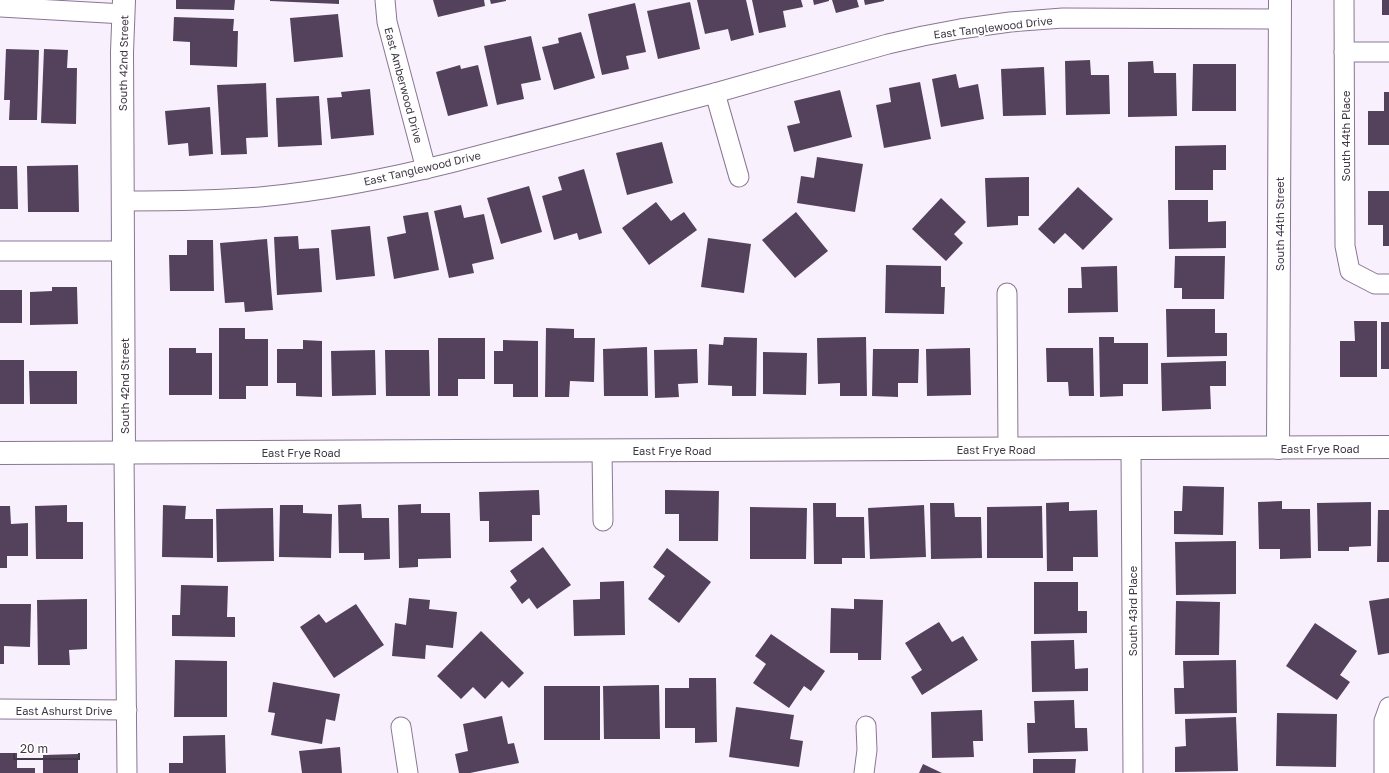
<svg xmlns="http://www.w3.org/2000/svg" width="1389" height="773" font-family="'Golos Text',sans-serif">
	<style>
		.building { fill: #54425c }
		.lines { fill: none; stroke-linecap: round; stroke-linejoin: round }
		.street-casing { stroke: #8a7694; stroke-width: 21 }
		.secondary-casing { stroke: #8a7694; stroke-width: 24 }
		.street { stroke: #fff; stroke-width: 19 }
		.secondary { stroke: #fff; stroke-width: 22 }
		.labels { text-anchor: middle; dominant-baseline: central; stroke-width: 4; stroke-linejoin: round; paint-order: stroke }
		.street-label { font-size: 11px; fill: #413845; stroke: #fff }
	</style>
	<rect width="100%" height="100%" fill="#f9f0fd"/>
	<g class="building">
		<polygon points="176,0 235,0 234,10 176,9"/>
		<polygon points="270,0 339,0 339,4 270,1"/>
		<polygon points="433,0 484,0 485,6 438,17"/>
		<polygon points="490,0 506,0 506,1 491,4"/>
		<polygon points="697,0 746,0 754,35 731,41 728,29 705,34"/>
		<polygon points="752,0 801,0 803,7 783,11 786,27 759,33"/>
		<polygon points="813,0 829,0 829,1 814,5"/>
		<polygon points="832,0 857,0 859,7 836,13"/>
		<polygon points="864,0 884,0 884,1 865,5"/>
		<rect x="1382" y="0" width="7" height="15"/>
		<polygon points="690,2 700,49 658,59 647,11"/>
		<polygon points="635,3 646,52 626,56 629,69 602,75 588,14"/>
		<polygon points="338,14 343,57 294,62 290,18"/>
		<polygon points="174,17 234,19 233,31 238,31 237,67 190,65 190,42 173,41"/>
		<polygon points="581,32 595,78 554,90 542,47 559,43 558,38"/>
		<polygon points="531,36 541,80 521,84 524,99 497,105 484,46"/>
		<polygon points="6,49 39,50 37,120 9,120 10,100 4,100"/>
		<polygon points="44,49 68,50 67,68 77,68 76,124 41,123"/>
		<polygon points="1090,60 1091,75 1109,75 1110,114 1066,115 1065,61"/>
		<polygon points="1153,61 1154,73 1176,73 1177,116 1128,117 1128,62"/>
		<polygon points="1193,64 1236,64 1236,111 1192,111"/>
		<polygon points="460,65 461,69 478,65 488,106 448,116 436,72"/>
		<polygon points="1044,67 1046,115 1003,116 1001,69"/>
		<polygon points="956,74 959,88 978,84 984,119 941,127 932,79"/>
		<polygon points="920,82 931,139 884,148 876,105 891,102 889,88"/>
		<polygon points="266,83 268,137 246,138 247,154 221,155 217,85"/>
		<polygon points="370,89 374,135 331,139 327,98 342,97 341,92"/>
		<polygon points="840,90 852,137 794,152 787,126 800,123 794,101"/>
		<polygon points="1384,92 1389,92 1389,145 1368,145 1368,111 1384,111"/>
		<polygon points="319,96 322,145 278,147 276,98"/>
		<polygon points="210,107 213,154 189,156 188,143 168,145 165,111"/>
		<polygon points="662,142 673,183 627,195 616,153"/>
		<polygon points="1226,145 1226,170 1213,170 1213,190 1175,190 1175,146"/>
		<polygon points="817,157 863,164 855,212 797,203 801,176 814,178"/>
		<polygon points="78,165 79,212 28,212 27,166"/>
		<polygon points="0,166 17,166 18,209 0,209"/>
		<polygon points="584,169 602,233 579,240 577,233 554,240 542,196 562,190 558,177"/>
		<polygon points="1029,177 1029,216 1018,216 1018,225 987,227 985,178"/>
		<polygon points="529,186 542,232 501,244 487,198"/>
		<polygon points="1078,187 1113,219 1083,250 1065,233 1054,244 1038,229"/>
		<polygon points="1368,191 1389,191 1389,246 1383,246 1383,225 1368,225"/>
		<polygon points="941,198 966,222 954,234 963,243 946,261 912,229"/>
		<polygon points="1168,200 1208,200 1208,222 1226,221 1226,248 1169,249"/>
		<polygon points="656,202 671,221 684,212 697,230 649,265 622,228"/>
		<polygon points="461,205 464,218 484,214 494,259 472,264 474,273 449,278 434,211"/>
		<polygon points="428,212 439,270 394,279 387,237 406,233 403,216"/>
		<polygon points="796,212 828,251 795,278 762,240"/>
		<polygon points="370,226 375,276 336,280 331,230"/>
		<polygon points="298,236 299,249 319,248 322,292 277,295 274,237"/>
		<polygon points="708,238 751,244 744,293 701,287"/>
		<polygon points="267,239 273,310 245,312 244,302 225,303 220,243"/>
		<polygon points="187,240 213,240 214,291 170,291 169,255 187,255"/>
		<polygon points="1175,256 1225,256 1224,299 1182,299 1182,288 1174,288"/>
		<polygon points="886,265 941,266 941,287 945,287 944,314 885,313"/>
		<polygon points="1117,266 1118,312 1068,313 1068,288 1082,288 1081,267"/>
		<polygon points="52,287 77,287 78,324 30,325 30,292 52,291"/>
		<rect x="0" y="290" width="22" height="33"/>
		<polygon points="1166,309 1215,309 1215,333 1227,333 1227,356 1167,357"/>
		<polygon points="1354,321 1377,321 1377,377 1340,377 1340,341 1355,341"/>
		<rect x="1381" y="322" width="8" height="47"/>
		<polygon points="219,328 245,328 245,339 268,339 268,386 246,386 246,399 219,399"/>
		<polygon points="546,328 574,329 574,338 595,338 594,382 570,381 569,397 545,397"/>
		<polygon points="724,337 757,338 756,396 732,396 732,386 708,385 709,344 723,345"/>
		<polygon points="866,337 867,396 840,396 840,383 818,384 817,338"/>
		<polygon points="1099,337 1114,337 1114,343 1148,343 1148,384 1123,384 1123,396 1100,397"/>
		<polygon points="438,338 485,338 485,379 458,379 458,396 438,396"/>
		<polygon points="303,340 322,341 322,397 296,396 296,383 277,383 277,349 303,349"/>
		<polygon points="503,340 538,341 538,397 513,397 513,384 494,384 494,351 503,351"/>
		<polygon points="647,347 648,396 604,396 603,349"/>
		<polygon points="169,348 196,348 196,353 212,353 212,395 169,395"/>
		<polygon points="970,348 971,395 927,396 926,349"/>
		<polygon points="1046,348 1093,348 1094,396 1069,396 1068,382 1047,382"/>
		<polygon points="697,349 698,383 678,384 679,397 655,398 654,350"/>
		<polygon points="873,349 919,349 918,383 898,383 898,397 872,396"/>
		<polygon points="375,350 376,395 332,396 331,351"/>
		<polygon points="385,350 429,350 430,396 386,396"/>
		<polygon points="763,352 807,353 806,395 763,394"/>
		<rect x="0" y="360" width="24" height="44"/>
		<polygon points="1226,361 1226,386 1210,386 1211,409 1162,411 1161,363"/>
		<polygon points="29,371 77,371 77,404 30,404"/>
		<polygon points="1183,486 1224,487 1223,535 1174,534 1174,511 1182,511"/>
		<polygon points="539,490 540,515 532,515 532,541 489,542 489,521 480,521 479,492"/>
		<polygon points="665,490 719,491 718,541 679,541 679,514 665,514"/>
		<polygon points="1282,501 1282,509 1310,509 1311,558 1280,559 1280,549 1259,549 1258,502"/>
		<polygon points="1069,502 1069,511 1097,510 1098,557 1073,557 1073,571 1047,571 1046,503"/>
		<polygon points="1371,502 1371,546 1349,547 1349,551 1318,551 1317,503"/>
		<polygon points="813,503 836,503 836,517 864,517 865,558 842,558 842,564 814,564"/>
		<polygon points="930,503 954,503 955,517 981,517 982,558 931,559"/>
		<polygon points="361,504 362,518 389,518 390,559 364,560 364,553 339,553 338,505"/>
		<polygon points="421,504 421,513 450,513 451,558 418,559 418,567 399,568 398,505"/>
		<polygon points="67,505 67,522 83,522 83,559 36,559 35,506"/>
		<polygon points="163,505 186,506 185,519 213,519 213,558 162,557"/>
		<polygon points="280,505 303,505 303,513 332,514 331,558 279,557"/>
		<polygon points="924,505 926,557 870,559 868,508"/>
		<polygon points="0,506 10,506 11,524 28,523 28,556 7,556 7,568 0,568"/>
		<polygon points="1042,506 1043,558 987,558 987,507"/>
		<polygon points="750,507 807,508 806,559 750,559"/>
		<polygon points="273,508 274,561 217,562 216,509"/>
		<polygon points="1378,510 1389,510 1389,562 1377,562"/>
		<polygon points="1236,541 1236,594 1176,595 1175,542"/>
		<polygon points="543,547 571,585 537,609 529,598 522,604 510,587 517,581 510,571"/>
		<polygon points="667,548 711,582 679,623 648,599 665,576 653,567"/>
		<polygon points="624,581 625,635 574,636 573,600 600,599 600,582"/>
		<polygon points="1034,582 1078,582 1078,611 1087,611 1087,633 1034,634"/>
		<polygon points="181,585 228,586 227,617 235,617 235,637 172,636 172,615 180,615"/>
		<polygon points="409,598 430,600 429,609 457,612 453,648 426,645 425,659 392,656 395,623 406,625"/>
		<polygon points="1389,598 1389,653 1378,655 1369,601"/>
		<polygon points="87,599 87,649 69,650 70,665 38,665 37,600"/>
		<polygon points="854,599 883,600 881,660 858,660 858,653 830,653 831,608 854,609"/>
		<polygon points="1176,601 1220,602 1219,655 1175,655"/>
		<polygon points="0,604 31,604 30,647 4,646 4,664 0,664"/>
		<polygon points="356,604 384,645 334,678 300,627 319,614 326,623"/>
		<polygon points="939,622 952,642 963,636 978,660 922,695 911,677 922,670 905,643"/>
		<polygon points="1315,623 1357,651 1340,675 1350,682 1337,700 1286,666"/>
		<polygon points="481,631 524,673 509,688 502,681 485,699 473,687 461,699 437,676"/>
		<polygon points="771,634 825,671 811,691 804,686 789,708 753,683 766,664 755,656"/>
		<polygon points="1074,640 1075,669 1088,668 1088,691 1032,692 1031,641"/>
		<polygon points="175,660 227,661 227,717 174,717"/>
		<polygon points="1236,660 1237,713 1175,714 1174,688 1184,688 1183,661"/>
		<polygon points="689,678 716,678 717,742 695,743 695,728 665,728 665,688 689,688"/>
		<polygon points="273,682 340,694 335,721 326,719 322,744 271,735 275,713 268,712"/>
		<polygon points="659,685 660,739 604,739 603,686"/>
		<rect x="544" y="686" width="56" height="54"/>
		<polygon points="1074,700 1075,728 1087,728 1088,751 1028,753 1027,723 1035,723 1034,701"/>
		<polygon points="736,707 794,715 790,739 803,741 799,767 729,757"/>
		<polygon points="982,710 983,741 973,741 974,757 932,758 931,712"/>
		<polygon points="1277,713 1337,714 1336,767 1276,766"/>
		<polygon points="502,716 508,744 514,743 519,763 470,773 459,773 455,754 468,751 463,724"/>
		<polygon points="1236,717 1238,771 1175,772 1175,747 1186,746 1185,719"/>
		<polygon points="225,735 226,773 169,773 169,763 183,763 183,736"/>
		<polygon points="340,747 342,773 302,773 299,751"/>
		<polygon points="0,753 17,753 17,768 35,768 35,773 0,773"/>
		<polygon points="78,754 78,773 43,773 43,755"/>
		<polygon points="1033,759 1076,759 1075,773 1033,773"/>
		<polygon points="923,764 942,773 919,773"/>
	</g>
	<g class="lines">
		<defs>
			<g id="street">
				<polyline points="385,0 387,22 426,169"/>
				<polyline points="1344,0 1345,246 1350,271 1375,284 1389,284"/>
				<polyline points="0,7 124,14"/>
				<polyline points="1344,52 1389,52"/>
				<polyline points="715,93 739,177"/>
				<path d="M123,201C168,201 214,201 260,197C325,191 390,178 454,162L715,93L888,44L923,36L960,29L1010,22L1063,18L1280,19"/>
				<polyline points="0,251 123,251"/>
				<polyline points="1007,293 1008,449"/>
				<polyline points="1131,449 1133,773"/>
				<polyline points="602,451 603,521"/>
				<polyline points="124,453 127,773"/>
				<polyline points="0,709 127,710"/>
				<polyline points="401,727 408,773"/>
				<polyline points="864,773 867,750 866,726"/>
				<polyline points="1384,773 1384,721 1389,707"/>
			</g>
			<g id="secondary">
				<polyline points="1278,448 1280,0"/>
				<polyline points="0,453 1389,447"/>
				<polyline points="124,453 122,52 124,0"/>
			</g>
		</defs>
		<use href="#street" class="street-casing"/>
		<use href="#secondary" class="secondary-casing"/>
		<use href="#street" class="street"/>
		<use href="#secondary" class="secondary"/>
	</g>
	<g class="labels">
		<g class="street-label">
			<text transform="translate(993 27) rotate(-7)">East Tanglewood Drive</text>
			<text transform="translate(123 63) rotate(-89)">South 42nd Street</text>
			<text transform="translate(404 85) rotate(75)">East Amberwood Drive</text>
			<text transform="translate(1345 136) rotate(-90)">South 44th Place</text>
			<text transform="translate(422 168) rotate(-13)">East Tanglewood Drive</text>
			<text transform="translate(1279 224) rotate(-90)">South 44th Street</text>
			<text transform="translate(124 386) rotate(-90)">South 42nd Street</text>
			<text x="1320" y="448">East Frye Road</text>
			<text x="996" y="449">East Frye Road</text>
			<text x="672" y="450">East Frye Road</text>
			<text x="301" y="452">East Frye Road</text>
			<text transform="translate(1132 611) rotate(-90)">South 43rd Place</text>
			<text x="64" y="710">East Ashurst Drive</text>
		</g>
	</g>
	<path d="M14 753v6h65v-6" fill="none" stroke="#413845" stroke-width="2"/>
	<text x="20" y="753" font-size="12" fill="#413845" stroke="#ffffff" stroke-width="3" paint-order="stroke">20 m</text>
</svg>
